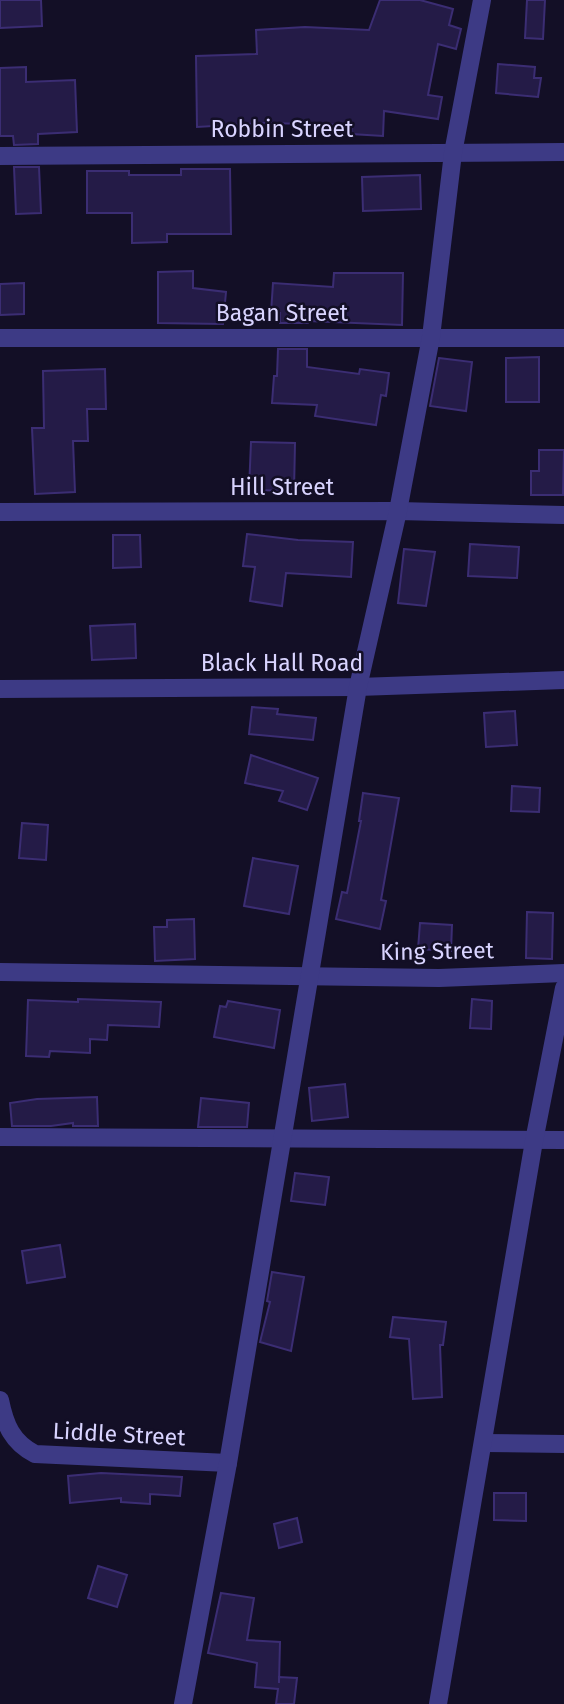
<svg xmlns="http://www.w3.org/2000/svg" width="564" height="1704" font-family="'Fira Sans',sans-serif">
	<style>
		.building { fill: #241b47; stroke: #3b2d73; stroke-width: 2 }
		.lines { fill: none; stroke-linecap: round; stroke-linejoin: round }
		.minor { stroke: #3d3a85; stroke-width: 18 }
		.labels { text-anchor: middle; dominant-baseline: central; stroke-width: 5; stroke-linejoin: round; paint-order: stroke }
		.street-label { font-size: 23px; fill: #d9d4ff; stroke: #130f26 }
	</style>
	<rect width="100%" height="100%" fill="#130f26"/>
	<g class="building">
		<polygon points="0,0 41,0 42,26 0,28"/>
		<polygon points="380,0 420,0 453,9 449,25 461,29 456,49 438,44 428,95 442,97 438,119 384,111 383,136 351,134 352,125 266,123 197,127 196,56 257,54 256,30 305,27 369,30"/>
		<polygon points="527,0 545,0 543,39 525,38"/>
		<polygon points="498,64 535,67 534,78 541,78 538,97 496,93"/>
		<polygon points="26,67 26,82 75,80 77,132 38,134 38,144 14,145 13,136 0,136 0,68"/>
		<polygon points="14,167 39,167 41,213 16,214"/>
		<polygon points="181,169 230,169 231,234 167,234 167,242 132,243 132,213 87,213 87,171 129,171 129,175 181,175"/>
		<polygon points="420,175 421,209 363,211 362,177"/>
		<polygon points="193,271 193,288 226,292 223,324 158,323 158,272"/>
		<polygon points="334,273 403,273 402,325 308,321 308,323 280,323 280,313 271,313 273,283 333,287"/>
		<polygon points="24,283 24,314 0,315 0,284"/>
		<polygon points="278,349 307,349 307,367 359,374 360,369 389,373 386,396 381,395 376,425 315,416 317,405 272,403 274,376 277,376"/>
		<polygon points="539,357 539,402 506,402 506,358"/>
		<polygon points="439,358 472,362 466,411 430,406"/>
		<polygon points="105,369 106,409 87,409 88,441 73,441 75,492 35,494 32,428 44,428 43,371"/>
		<polygon points="251,442 295,443 294,491 249,490"/>
		<polygon points="539,450 564,450 563,495 531,495 531,471 539,471"/>
		<polygon points="247,534 298,540 353,542 351,577 286,573 282,606 250,601 255,567 243,566"/>
		<polygon points="113,535 140,535 141,567 113,568"/>
		<polygon points="470,544 519,547 517,578 468,576"/>
		<polygon points="404,549 435,552 426,606 398,603"/>
		<polygon points="135,624 136,658 92,660 90,626"/>
		<polygon points="252,707 278,709 277,714 316,718 313,740 249,734"/>
		<polygon points="515,711 517,745 486,747 484,713"/>
		<polygon points="251,755 318,778 307,810 279,801 283,791 245,783"/>
		<polygon points="512,786 540,788 539,812 511,811"/>
		<polygon points="363,793 399,798 381,900 386,901 380,929 336,919 342,892 347,893 361,821 359,821"/>
		<polygon points="22,823 48,825 46,860 19,858"/>
		<polygon points="253,858 298,866 289,914 244,906"/>
		<polygon points="527,912 553,913 552,959 526,958"/>
		<polygon points="194,919 195,959 155,961 154,927 167,927 167,920"/>
		<polygon points="420,923 452,925 451,951 418,949"/>
		<polygon points="78,999 161,1002 159,1027 108,1025 107,1040 90,1039 90,1053 50,1051 49,1057 26,1056 28,1000 78,1002"/>
		<polygon points="472,999 492,1001 491,1029 470,1028"/>
		<polygon points="228,1001 280,1010 274,1048 214,1037 220,1006 226,1007"/>
		<polygon points="345,1084 348,1117 312,1121 309,1088"/>
		<polygon points="97,1097 98,1126 73,1126 73,1123 51,1126 12,1126 10,1103 37,1099"/>
		<polygon points="201,1098 249,1103 247,1127 198,1127"/>
		<polygon points="295,1173 329,1177 325,1205 291,1201"/>
		<polygon points="60,1245 65,1277 27,1283 22,1251"/>
		<polygon points="272,1272 304,1277 291,1351 260,1342 270,1302 267,1301"/>
		<polygon points="393,1317 446,1322 443,1345 440,1345 442,1397 413,1399 409,1339 390,1337"/>
		<polygon points="101,1473 182,1477 180,1496 150,1494 150,1504 121,1502 121,1498 70,1503 68,1476"/>
		<polygon points="494,1493 526,1493 526,1521 494,1520"/>
		<polygon points="297,1518 302,1542 279,1548 274,1524"/>
		<polygon points="98,1566 127,1575 117,1607 88,1598"/>
		<polygon points="221,1593 254,1598 247,1640 280,1642 279,1683 279,1677 297,1678 294,1704 276,1704 278,1689 255,1687 257,1663 208,1653"/>
	</g>
	<g class="lines">
		<g class="minor">
			<polyline points="0,156 564,152"/>
			<polyline points="0,338 564,338"/>
			<polyline points="0,512 398,511 564,515"/>
			<polyline points="0,689 358,687 564,680"/>
			<polyline points="0,972 439,978 564,973"/>
			<polyline points="0,1137 564,1140"/>
			<path d="M0,1400C5,1425 12,1442 35,1454L228,1463"/>
			<polyline points="484,1443 564,1444"/>
			<polyline points="183,1704 228,1463 358,687 398,511 431,337 453,153 482,0"/>
			<polyline points="438,1704 534,1141 564,988"/>
		</g>
	</g>
	<g class="labels">
		<g class="street-label">
			<text x="282" y="129">Robbin Street</text>
			<text x="282" y="313">Bagan Street</text>
			<text x="282" y="487">Hill Street</text>
			<text x="282" y="663">Black Hall Road</text>
			<text transform="translate(437 951) rotate(-1)">King Street</text>
			<text transform="translate(119 1434) rotate(3)">Liddle Street</text>
		</g>
	</g>
</svg>
